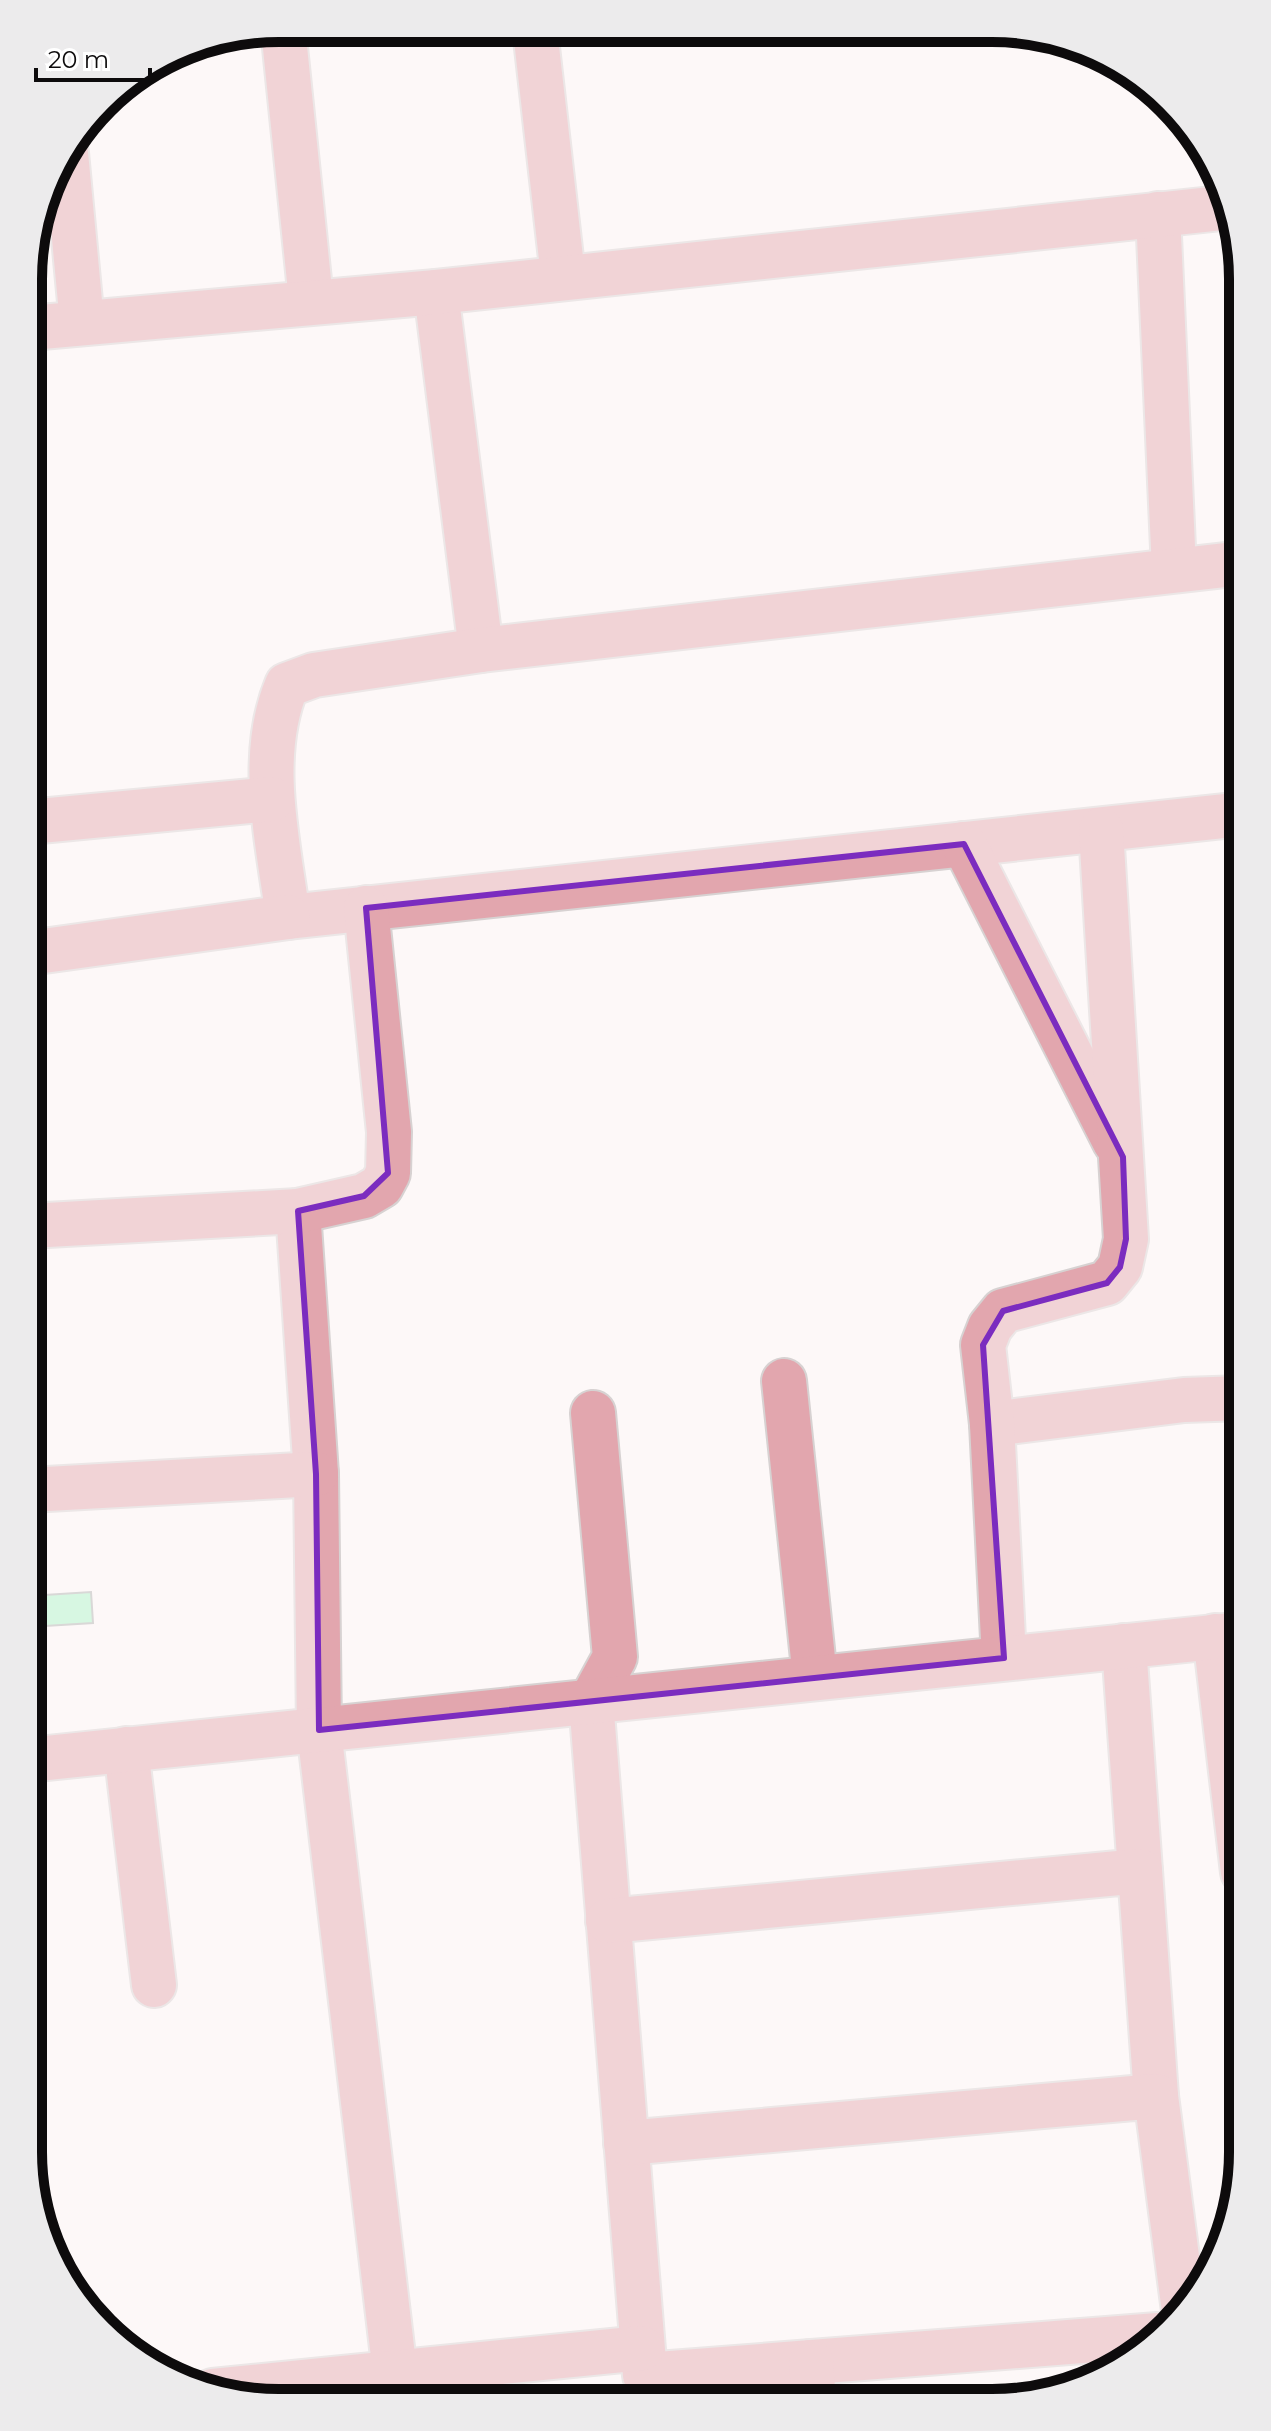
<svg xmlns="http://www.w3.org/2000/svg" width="1271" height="2431" font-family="Montserrat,sans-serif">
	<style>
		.building { fill: #a9f6c8; stroke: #adb1af; stroke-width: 2 }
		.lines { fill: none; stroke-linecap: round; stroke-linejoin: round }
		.minor-casing { stroke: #d7d2d2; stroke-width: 48 }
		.minor { stroke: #e2a6ae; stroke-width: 44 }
		.marked { fill: none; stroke: #7b2cbf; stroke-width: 6; stroke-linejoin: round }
		.rim { fill: none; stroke: #0d0b0c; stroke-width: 10 }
	</style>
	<rect width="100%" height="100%" fill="#fdf8f8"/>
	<polygon class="building" points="91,1592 93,1623 29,1627 29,1596"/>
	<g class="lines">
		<defs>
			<g id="minor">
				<polyline points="283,28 311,300"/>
				<polyline points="535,30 563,276"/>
				<polyline points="66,153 82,323"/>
				<polyline points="1158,214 1174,570"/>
				<polyline points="436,292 481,650"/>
				<polyline points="30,328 436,292 1231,207"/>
				<path d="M1243,814L288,917C278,842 257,756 287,685L314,675L481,650L1243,563"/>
				<polyline points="29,822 272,799"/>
				<polyline points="964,844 1115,1142"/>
				<polyline points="29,953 288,917"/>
				<polyline points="298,1211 316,1474 319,1730 395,2373"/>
				<polyline points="29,1226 298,1211 364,1196 381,1186 388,1173 389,1132 366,908"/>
				<polyline points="784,1381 815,1678"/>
				<polyline points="593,1413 615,1657 591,1701 645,2375 1158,2335"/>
				<polyline points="992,1424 1184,1400 1243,1398"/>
				<polyline points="29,1490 316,1474"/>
				<polyline points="1215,1636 1243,1872"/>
				<polyline points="1124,1646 1140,1871"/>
				<polyline points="1004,1658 992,1424 983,1345 990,1327 1003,1311 1107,1283 1120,1267 1126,1239 1101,830"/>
				<polyline points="126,1749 154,1985"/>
				<polyline points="28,1760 1243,1634"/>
				<polyline points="608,1921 1140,1871 1156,2096"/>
				<polyline points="626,2143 1156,2096 1184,2311"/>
				<polyline points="811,2362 814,2402"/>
				<polyline points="213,2391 642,2348"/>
			</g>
		</defs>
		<use href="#minor" class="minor-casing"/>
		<use href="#minor" class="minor"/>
	</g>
	<path d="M0 0H1271V2431H0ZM964,844L1123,1157L1126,1239L1120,1267L1107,1283L1003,1311L983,1345L1004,1658L319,1730L316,1474L298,1211L364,1196L388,1173L366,908Z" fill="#fdf8f8" fill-opacity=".55" fill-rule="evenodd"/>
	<path class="marked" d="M964,844L1123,1157L1126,1239L1120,1267L1107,1283L1003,1311L983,1345L1004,1658L319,1730L316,1474L298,1211L364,1196L388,1173L366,908Z"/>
	<path d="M0 0H1271V2431H0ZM279 42H992A237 237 0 0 1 1229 279V2152A237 237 0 0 1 992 2389H279A237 237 0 0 1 42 2152V279A237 237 0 0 1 279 42Z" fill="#ecebec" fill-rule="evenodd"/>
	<path class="rim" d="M279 42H992A237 237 0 0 1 1229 279V2152A237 237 0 0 1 992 2389H279A237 237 0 0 1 42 2152V279A237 237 0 0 1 279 42Z"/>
	<path d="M36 68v12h114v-12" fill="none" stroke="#0d0b0c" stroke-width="4"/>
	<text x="48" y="68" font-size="24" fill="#0d0b0c" stroke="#ffffff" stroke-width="6" paint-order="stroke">20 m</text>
</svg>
